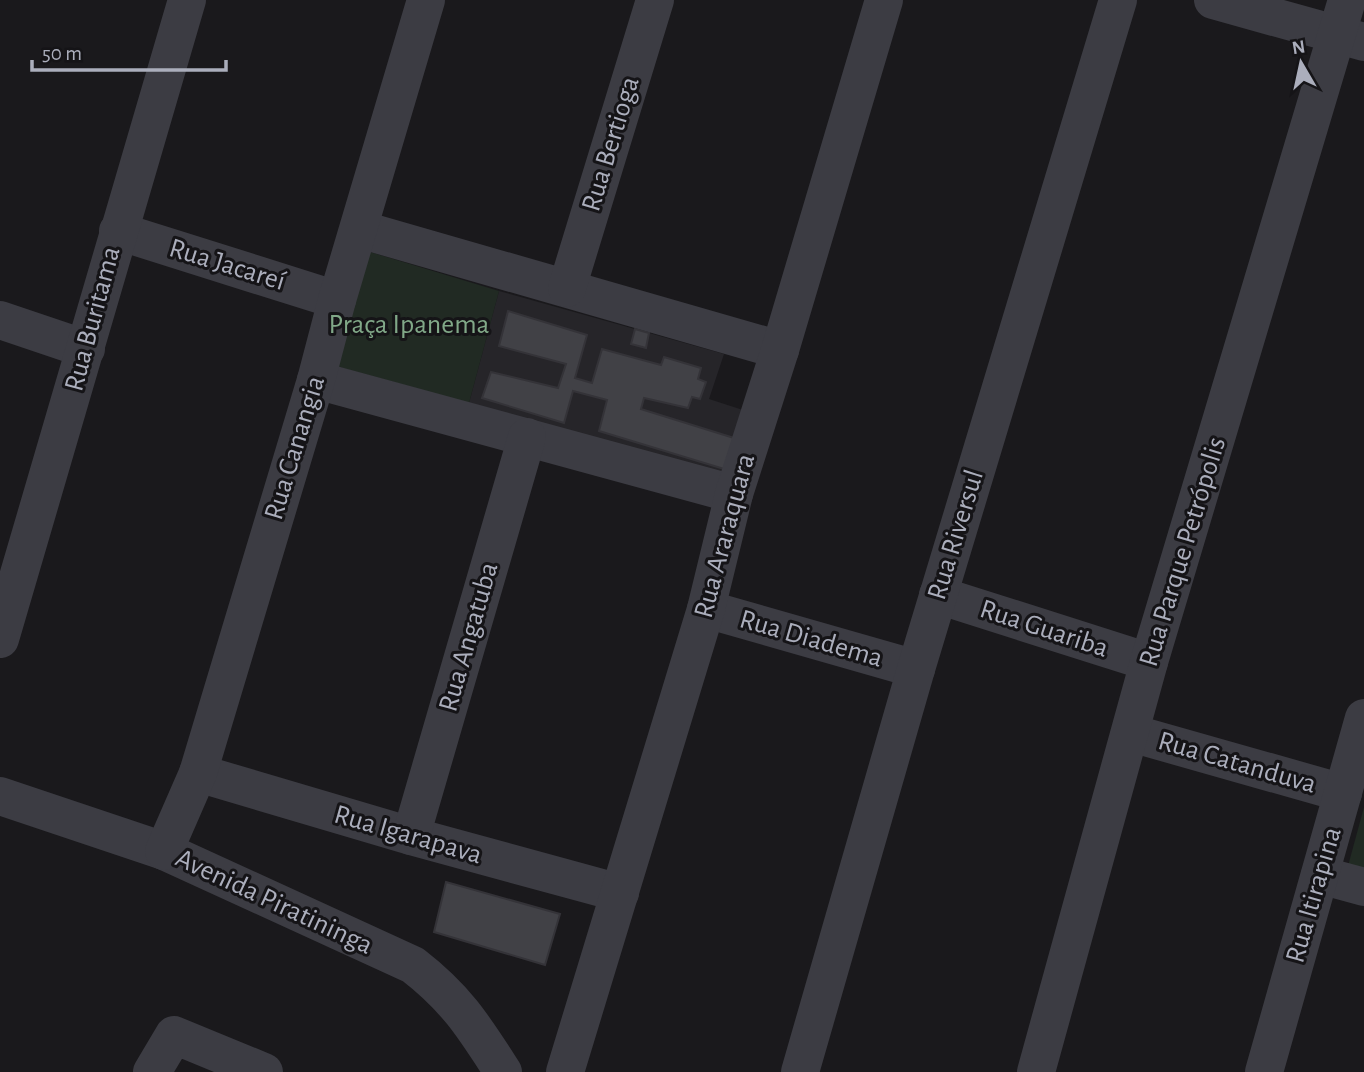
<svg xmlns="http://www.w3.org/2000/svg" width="1364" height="1072" font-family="'Alegreya Sans',sans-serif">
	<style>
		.built { fill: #262529 }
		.green { fill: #212a23 }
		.building { fill: #414146; stroke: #343338; stroke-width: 2 }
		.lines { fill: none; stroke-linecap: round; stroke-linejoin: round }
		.minor { stroke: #3c3c43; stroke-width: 38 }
		.labels { text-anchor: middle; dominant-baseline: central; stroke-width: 6; stroke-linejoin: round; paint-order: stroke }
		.street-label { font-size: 28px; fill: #abaebc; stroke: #151417 }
		.park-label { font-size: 28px; fill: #81a888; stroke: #151417 }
	</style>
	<rect width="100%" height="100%" fill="#1a191c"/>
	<polygon class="built" points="499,291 724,354 709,399 743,410 722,475 469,403"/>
	<g class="green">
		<polygon points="367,251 499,291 469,403 332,365"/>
		<polygon points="1364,807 1364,870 1348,866"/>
	</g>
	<g class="building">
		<polygon points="508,311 587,335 575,378 592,383 602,349 661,365 664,357 701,368 698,379 706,382 700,399 692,397 688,408 644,398 641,409 734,438 724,469 599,431 607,400 573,391 564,423 482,398 491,372 558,388 566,364 499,346"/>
		<polygon points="635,329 649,333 646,348 631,344"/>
		<polygon points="446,882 560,914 545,965 434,932"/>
	</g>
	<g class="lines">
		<g class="minor">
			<polyline points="1213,0 1364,42"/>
			<polyline points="359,229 780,350"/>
			<polyline points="118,231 337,300"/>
			<polyline points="567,288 655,0"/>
			<polyline points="0,320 86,349"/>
			<polyline points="316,380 734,494"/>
			<polyline points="938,595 1149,662"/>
			<polyline points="706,609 916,669"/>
			<polyline points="0,639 187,0"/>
			<polyline points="1131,733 1343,793"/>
			<polyline points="198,773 411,836 620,893"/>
			<path d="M0,796L164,851L413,965C457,999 474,1027 503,1072"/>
			<polyline points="411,836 527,437"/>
			<polyline points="164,851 198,773 316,380 337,300 426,0"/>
			<polyline points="1320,875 1364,887"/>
			<polyline points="152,1072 174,1035 264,1072"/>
			<polyline points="565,1072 706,609 734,494 780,350 884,0"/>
			<polyline points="800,1072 916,669 1118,0"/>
			<polyline points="1036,1072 1149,662 1347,0"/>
			<polyline points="1264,1072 1364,718"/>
		</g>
	</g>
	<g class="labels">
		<g class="street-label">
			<text transform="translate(611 144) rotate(-73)">Rua Bertioga</text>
			<text transform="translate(227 265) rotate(17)">Rua Jacareí</text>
			<text transform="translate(93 319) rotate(-75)">Rua Buritama</text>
			<text transform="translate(295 448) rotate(-73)">Rua Canangia</text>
			<text transform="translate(956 535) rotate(-73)">Rua Riversul</text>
			<text transform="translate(725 536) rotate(-75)">Rua Araraquara</text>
			<text transform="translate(1183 552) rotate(-73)">Rua Parque Petrópolis</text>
			<text transform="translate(1044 629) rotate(18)">Rua Guariba</text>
			<text transform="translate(469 637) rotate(-74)">Rua Angatuba</text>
			<text transform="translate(811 639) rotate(16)">Rua Diadema</text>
			<text transform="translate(1237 763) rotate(16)">Rua Catanduva</text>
			<text transform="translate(408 835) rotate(16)">Rua Igarapava</text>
			<text transform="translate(1314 895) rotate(-74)">Rua Itirapina</text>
			<text transform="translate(274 902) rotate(25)">Avenida Piratininga</text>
		</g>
		<g class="park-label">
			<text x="409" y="325">Praça Ipanema</text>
		</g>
	</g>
	<g transform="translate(1301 63) rotate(351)" stroke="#151417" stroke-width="5" paint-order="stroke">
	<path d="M0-5L12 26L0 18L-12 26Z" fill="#abaebc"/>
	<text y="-10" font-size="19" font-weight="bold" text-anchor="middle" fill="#abaebc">N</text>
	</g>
	<path d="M32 60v10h194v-10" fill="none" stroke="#abaebc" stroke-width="3.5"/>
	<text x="42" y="60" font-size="21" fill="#abaebc" stroke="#151417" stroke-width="5" paint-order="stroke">50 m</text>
</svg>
